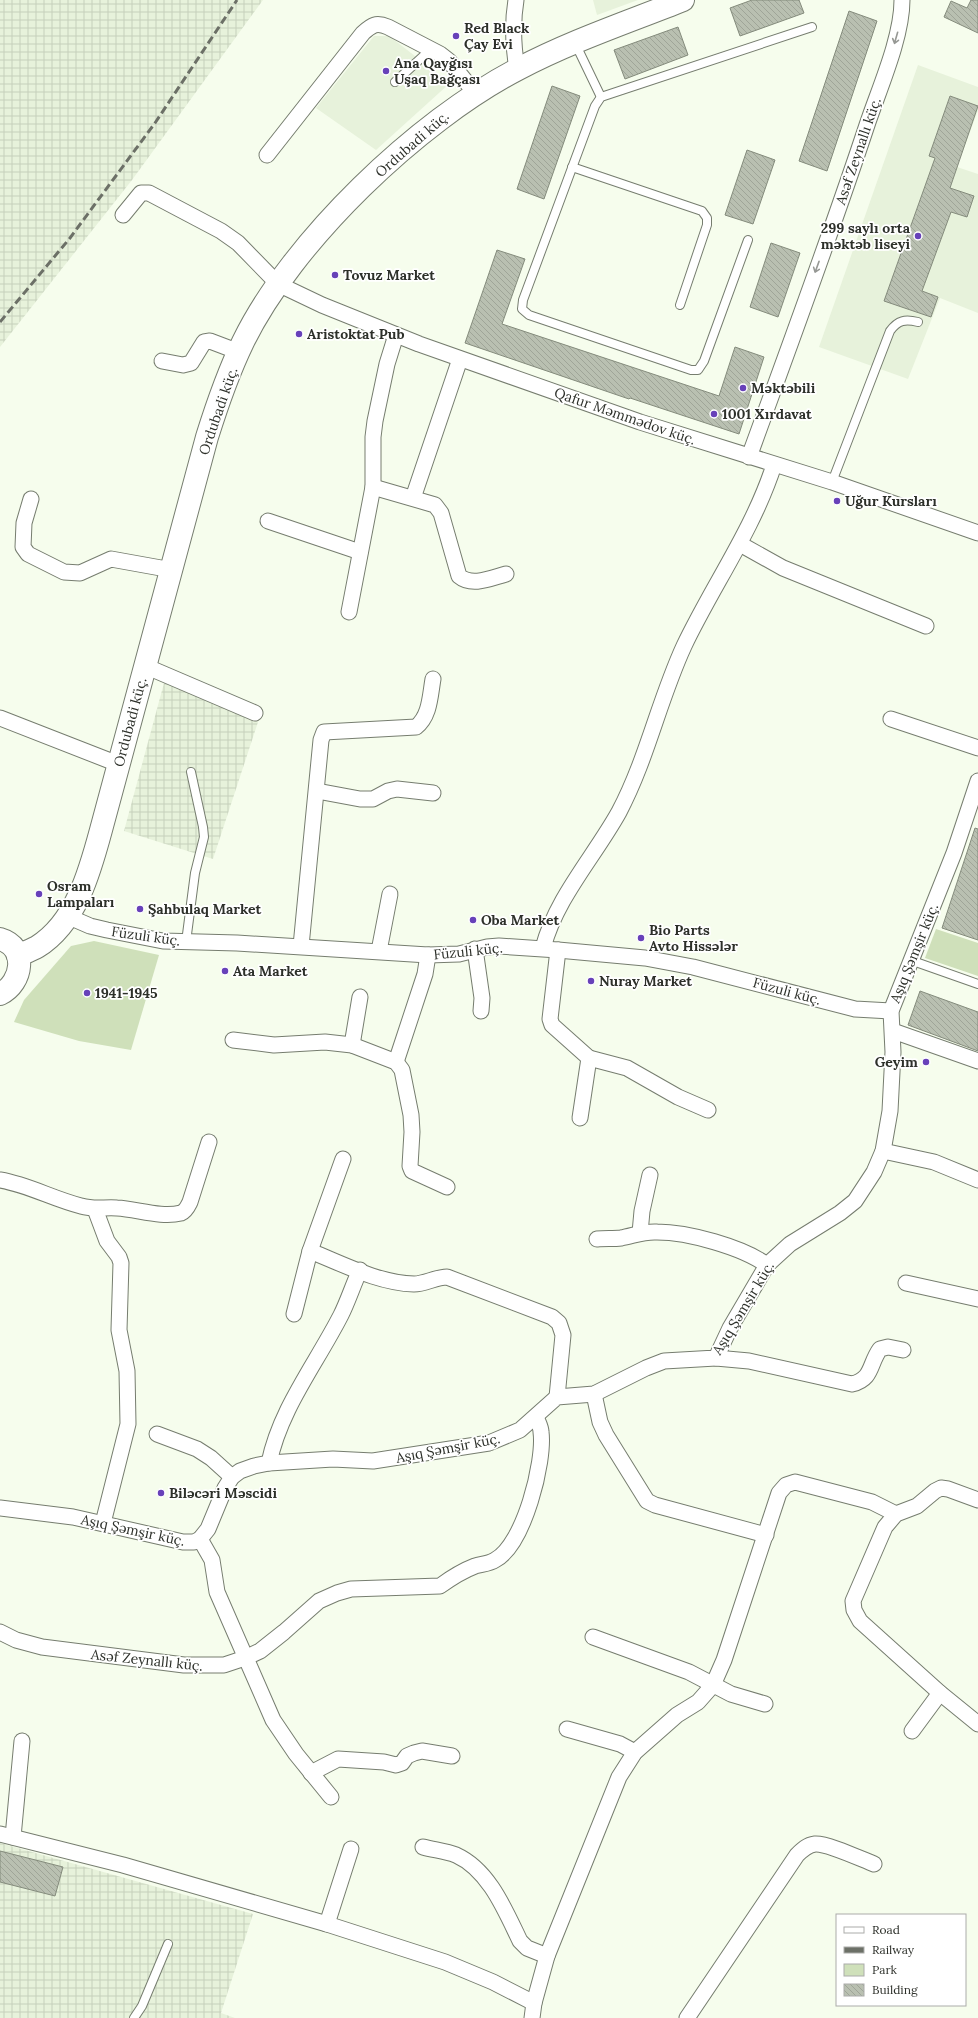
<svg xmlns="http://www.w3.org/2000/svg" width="978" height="2018" font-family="Lora,serif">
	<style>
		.built { fill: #e7f2db }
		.industrial { fill: url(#industrial-grid) }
		.green { fill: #cfe0ba }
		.building { fill: url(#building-back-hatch); stroke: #848b7c }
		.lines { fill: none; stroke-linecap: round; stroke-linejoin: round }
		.service-casing { stroke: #767d6f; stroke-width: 10 }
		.minor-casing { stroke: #767d6f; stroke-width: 17 }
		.secondary-casing { stroke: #767d6f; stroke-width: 24 }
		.service { stroke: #fff; stroke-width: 8 }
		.minor { stroke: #fff; stroke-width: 15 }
		.secondary { stroke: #fff; stroke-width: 22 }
		.rail { stroke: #6c7067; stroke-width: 3; stroke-dasharray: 8 4; stroke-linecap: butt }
		.oneway { stroke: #969894 }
		.poi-dot { fill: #6741b9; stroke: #fff; stroke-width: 1.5 }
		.labels { text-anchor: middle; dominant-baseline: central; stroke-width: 3.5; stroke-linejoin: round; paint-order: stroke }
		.poi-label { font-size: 14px; font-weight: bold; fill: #2d302a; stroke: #fff; text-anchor: start }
		.street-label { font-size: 14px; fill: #2d302a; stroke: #fff }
	</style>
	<defs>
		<pattern id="industrial-grid" width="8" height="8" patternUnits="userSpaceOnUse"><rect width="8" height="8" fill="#e7f2db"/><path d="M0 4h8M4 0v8" fill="none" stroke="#c6d0bc"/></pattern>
		<pattern id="building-back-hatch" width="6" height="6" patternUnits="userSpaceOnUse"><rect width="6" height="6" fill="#b9c0b1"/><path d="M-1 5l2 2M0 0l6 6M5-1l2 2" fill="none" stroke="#9fa598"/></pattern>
	</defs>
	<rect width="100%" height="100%" fill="#f6fded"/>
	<g class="built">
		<polygon points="593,0 638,0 597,15"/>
		<polygon points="374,36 389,36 450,83 376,150 316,108"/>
		<polygon points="918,65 978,87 978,110 957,167 978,174 978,313 940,298 908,379 819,347"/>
	</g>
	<g class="industrial">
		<polygon points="0,0 263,0 132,180 0,347"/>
		<polygon points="164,683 258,722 213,859 124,831"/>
		<polygon points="0,1843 253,1914 221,2013 235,2018 0,2018"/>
	</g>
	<g class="green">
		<polygon points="936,929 978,943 978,976 925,958"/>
		<polygon points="94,941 159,955 131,1050 79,1041 14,1022 24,1000 71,946"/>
	</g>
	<g class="building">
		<polygon points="752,0 799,0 804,13 740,36 730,8"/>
		<polygon points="971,0 978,0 978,33 944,17 951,1 967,8"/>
		<polygon points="849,11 877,21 827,171 799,161"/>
		<polygon points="678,27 688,55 625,79 614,50"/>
		<polygon points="552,86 580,96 544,199 517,189"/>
		<polygon points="950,96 978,106 950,188 974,196 967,217 951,212 922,291 938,297 931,317 884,301 935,158 929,156"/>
		<polygon points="747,150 775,160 753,224 725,215"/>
		<polygon points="771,243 800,253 778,317 750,307"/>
		<polygon points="497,250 525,259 502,324 719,396 735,347 764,357 739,434 630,398 629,399 465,343"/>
		<polygon points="975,828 978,829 978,940 942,928"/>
		<polygon points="920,991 978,1012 978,1051 908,1025"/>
		<polygon points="0,1851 63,1867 55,1896 0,1882"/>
	</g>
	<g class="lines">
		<defs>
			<g id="service">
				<polyline points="575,43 601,97"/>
				<polyline points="395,82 431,49"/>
				<polyline points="572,167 702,211 707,218 707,225 680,305"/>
				<polyline points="748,240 704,361 698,370 691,370 529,315 522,309 523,300 595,106 601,97 812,27"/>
				<path d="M832,482L890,331C898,320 905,319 918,322"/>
				<polyline points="186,942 195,873 204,837 203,827 191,772"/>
				<polyline points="910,960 978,984"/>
				<polyline points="134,2018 142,2006 168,1944"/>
			</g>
			<g id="minor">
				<path d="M516,0C512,24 513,45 517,69"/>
				<path d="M267,155L363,33C372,25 376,22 388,27L440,54L449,61L476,94"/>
				<polyline points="123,215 141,193 149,193 221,231 238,243 278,284 322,305 419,344 640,422 832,482 978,533"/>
				<polyline points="162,361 183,365 191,363 204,342 210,341 239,352"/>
				<path d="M749,457C789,347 830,237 867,125C879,89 902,38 902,0"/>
				<path d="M373,487L435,505L441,513L459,576C472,587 491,578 506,574"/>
				<polyline points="413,498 460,359"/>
				<polyline points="31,499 24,523 23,547 28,554 64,572 80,573 111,559 172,570"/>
				<polyline points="268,521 360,552"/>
				<polyline points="740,544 783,568 926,626"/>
				<polyline points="349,612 373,487 373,437 375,421 387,364 396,335"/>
				<polyline points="145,666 255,713"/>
				<polyline points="0,718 118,764"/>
				<polyline points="891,719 978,748"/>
				<polyline points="317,791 360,799 373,799 388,791 397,789 433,793"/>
				<polyline points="67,916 90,926 107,930 163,941 237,943 428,955 459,954 487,947 499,946 558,950 645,958 693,967 855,1009 891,1011"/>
				<path d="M301,946L321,740L324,732L416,727C430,716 430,696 433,679"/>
				<path d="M543,948C556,898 594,857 619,812C647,759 659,700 684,646C713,585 753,530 774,465"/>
				<polyline points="475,949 482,998 481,1011"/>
				<polyline points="558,950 550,1019 552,1025 589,1058 627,1068 678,1097 708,1110"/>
				<polyline points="379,951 390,894"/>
				<polyline points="893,1031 978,1061"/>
				<polyline points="233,1040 274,1045 325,1042 352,1045 396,1062 402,1070 411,1115 412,1132 410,1166 412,1171 447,1187"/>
				<polyline points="352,1045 360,997"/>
				<polyline points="396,1062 425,974 428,955"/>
				<polyline points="580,1118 589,1058"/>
				<polyline points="883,1151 934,1162 978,1180"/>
				<path d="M0,1180C29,1185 53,1199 81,1206C95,1210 104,1207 117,1208C137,1209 161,1218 181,1213C186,1211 188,1206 190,1202L209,1142"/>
				<polyline points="95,1209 107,1241 119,1257 121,1263 119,1330 127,1371 128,1424 103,1523"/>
				<polyline points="640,1233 642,1211 650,1175"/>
				<path d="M597,1239C605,1238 613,1239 621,1238C633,1236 644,1231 657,1232C688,1232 742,1247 767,1265"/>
				<path d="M310,1251C343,1264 378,1283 414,1284C425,1284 436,1277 447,1277L552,1317L559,1323L563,1335L557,1397"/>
				<polyline points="906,1283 978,1299"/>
				<polyline points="294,1314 310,1251 343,1159"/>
				<path d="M716,1358L749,1361L852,1384C873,1379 869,1364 880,1349L888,1347L903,1350"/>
				<polyline points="594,1394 600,1422 606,1435 647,1501 655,1505 766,1535"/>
				<polyline points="157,1434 197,1449 211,1458 232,1477"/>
				<path d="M269,1463C280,1409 316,1364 341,1315C348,1301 353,1285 360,1270"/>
				<polyline points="978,1500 948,1489 941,1488 935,1491 917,1506 896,1514 885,1527 853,1601 854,1610 860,1621 940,1693 978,1724"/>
				<polyline points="0,1508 73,1517 183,1542 194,1542 200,1539 208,1529 225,1488 232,1477 240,1471 254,1466 269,1463 333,1459 373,1461 489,1443 520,1430 557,1397 594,1394 646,1368 664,1361 716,1358 730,1328 767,1265 790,1244 840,1213 855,1201 874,1172 883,1151 890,1111 893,1052 891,1011 954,853 978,781"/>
				<polyline points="200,1539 212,1560 217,1592 273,1720 296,1754 331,1797"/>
				<path d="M0,1632L16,1640L42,1647L184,1665H224L245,1658L260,1651L284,1632L319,1601L337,1593L351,1589L440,1586C451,1578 462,1571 475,1566C481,1564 489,1564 495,1560C524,1545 545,1461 541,1432C541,1427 538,1422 536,1417"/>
				<polyline points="593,1637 689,1672 731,1694 765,1704"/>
				<polyline points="567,1729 620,1744 635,1752"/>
				<polyline points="912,1731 940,1693"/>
				<polyline points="311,1773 338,1759 384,1762 396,1765 402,1763 407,1756 414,1753 422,1751 452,1756"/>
				<polyline points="0,1834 123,1865 327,1924 445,1962 493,1982 534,2003"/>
				<polyline points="13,1837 22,1741"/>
				<path d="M423,1847C434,1850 446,1851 456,1855C489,1870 505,1910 520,1941L527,1948L547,1956"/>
				<polyline points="327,1924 351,1849"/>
				<polyline points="532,2018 534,2003 547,1956 619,1777 635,1752 677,1715 698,1702 713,1685 724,1660 779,1493 786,1485 795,1482 872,1502 896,1514"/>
				<path d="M687,2018L797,1855C802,1850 807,1845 815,1844C827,1843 861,1859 874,1864"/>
			</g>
			<g id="secondary">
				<path d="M0,939C28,947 23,983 0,994"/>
				<path d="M18,956C24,953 31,950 37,947C76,923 90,871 101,830L207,437C217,405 228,373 243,342C292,241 418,121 518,69C571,41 628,22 683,0"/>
			</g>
		</defs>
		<use href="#service" class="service-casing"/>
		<use href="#minor" class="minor-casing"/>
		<use href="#secondary" class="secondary-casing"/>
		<use href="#service" class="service"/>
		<use href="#minor" class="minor"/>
		<use href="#secondary" class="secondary"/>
		<polyline class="rail" points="0,322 70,238 155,123 237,0"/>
	</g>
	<defs><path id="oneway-shaft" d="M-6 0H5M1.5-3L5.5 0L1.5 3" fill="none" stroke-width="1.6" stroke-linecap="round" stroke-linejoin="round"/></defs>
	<g class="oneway">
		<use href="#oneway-shaft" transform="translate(896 38) rotate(106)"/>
		<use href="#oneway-shaft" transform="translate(817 267) rotate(110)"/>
	</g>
	<g class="poi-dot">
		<circle cx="456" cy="36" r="4"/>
		<circle cx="386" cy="71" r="4"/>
		<circle cx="918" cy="236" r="4"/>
		<circle cx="335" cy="275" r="4"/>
		<circle cx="299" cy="334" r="4"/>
		<circle cx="743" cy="388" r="4"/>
		<circle cx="714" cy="414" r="4"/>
		<circle cx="837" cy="501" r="4"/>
		<circle cx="39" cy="894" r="4"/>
		<circle cx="140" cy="909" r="4"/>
		<circle cx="473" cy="920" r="4"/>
		<circle cx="641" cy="938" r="4"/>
		<circle cx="225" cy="971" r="4"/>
		<circle cx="591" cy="981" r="4"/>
		<circle cx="87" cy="993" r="4"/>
		<circle cx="926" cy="1062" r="4"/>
		<circle cx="161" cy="1493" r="4"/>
	</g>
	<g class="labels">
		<g class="poi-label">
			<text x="464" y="28">Red Black<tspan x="464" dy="16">Çay Evi</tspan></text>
			<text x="394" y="63">Ana Qayğısı<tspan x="394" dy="16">Uşaq Bağçası</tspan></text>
			<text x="910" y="228" text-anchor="end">299 saylı orta<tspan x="910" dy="16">məktəb liseyi</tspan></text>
			<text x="343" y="275">Tovuz Market</text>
			<text x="307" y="334">Aristoktat Pub</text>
			<text x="751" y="388">Məktəbili</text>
			<text x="722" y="414">1001 Xırdavat</text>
			<text x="845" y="501">Uğur Kursları</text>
			<text x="47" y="886">Osram<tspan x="47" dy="16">Lampaları</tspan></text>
			<text x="148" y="909">Şahbulaq Market</text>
			<text x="481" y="920">Oba Market</text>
			<text x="649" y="930">Bio Parts<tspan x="649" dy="16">Avto Hissələr</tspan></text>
			<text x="233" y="971">Ata Market</text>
			<text x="599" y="981">Nuray Market</text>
			<text x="95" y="993">1941-1945</text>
			<text x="918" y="1062" text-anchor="end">Geyim</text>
			<text x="169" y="1493">Biləcəri Məscidi</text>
		</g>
		<g class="street-label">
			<text transform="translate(412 144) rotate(-41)">Ordubadi küç.</text>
			<text transform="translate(858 151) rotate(-71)">Asəf Zeynallı küç.</text>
			<text transform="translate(218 411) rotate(-71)">Ordubadi küç.</text>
			<text transform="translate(625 416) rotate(19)">Qafur Məmmədov küç.</text>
			<text transform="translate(130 722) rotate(-75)">Ordubadi küç.</text>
			<text transform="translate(146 936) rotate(8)">Füzuli küç.</text>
			<text transform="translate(468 951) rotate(-6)">Füzuli küç.</text>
			<text transform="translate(914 953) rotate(-68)">Aşıq Şəmşir küç.</text>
			<text transform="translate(787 991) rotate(15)">Füzuli küç.</text>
			<text transform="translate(743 1308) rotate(-59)">Aşıq Şəmşir küç.</text>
			<text transform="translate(448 1448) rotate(-11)">Aşıq Şəmşir küç.</text>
			<text transform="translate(133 1530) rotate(12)">Aşıq Şəmşir küç.</text>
			<text transform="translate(147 1660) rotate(6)">Asəf Zeynallı küç.</text>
		</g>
	</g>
	<rect x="836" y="1914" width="130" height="92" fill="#ffffff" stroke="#abacaa"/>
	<rect x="844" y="1927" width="20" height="6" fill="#ffffff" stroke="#abacaa"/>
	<text x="872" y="1934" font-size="12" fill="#2d302a">Road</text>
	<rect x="844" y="1947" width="20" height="6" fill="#6c7067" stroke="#abacaa"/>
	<text x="872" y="1954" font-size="12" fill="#2d302a">Railway</text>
	<rect x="844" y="1964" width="20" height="12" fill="#cfe0ba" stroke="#abacaa"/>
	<text x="872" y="1974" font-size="12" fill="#2d302a">Park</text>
	<rect x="844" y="1984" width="20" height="12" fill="url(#building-back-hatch)" stroke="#abacaa"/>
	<text x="872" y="1994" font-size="12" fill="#2d302a">Building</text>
</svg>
